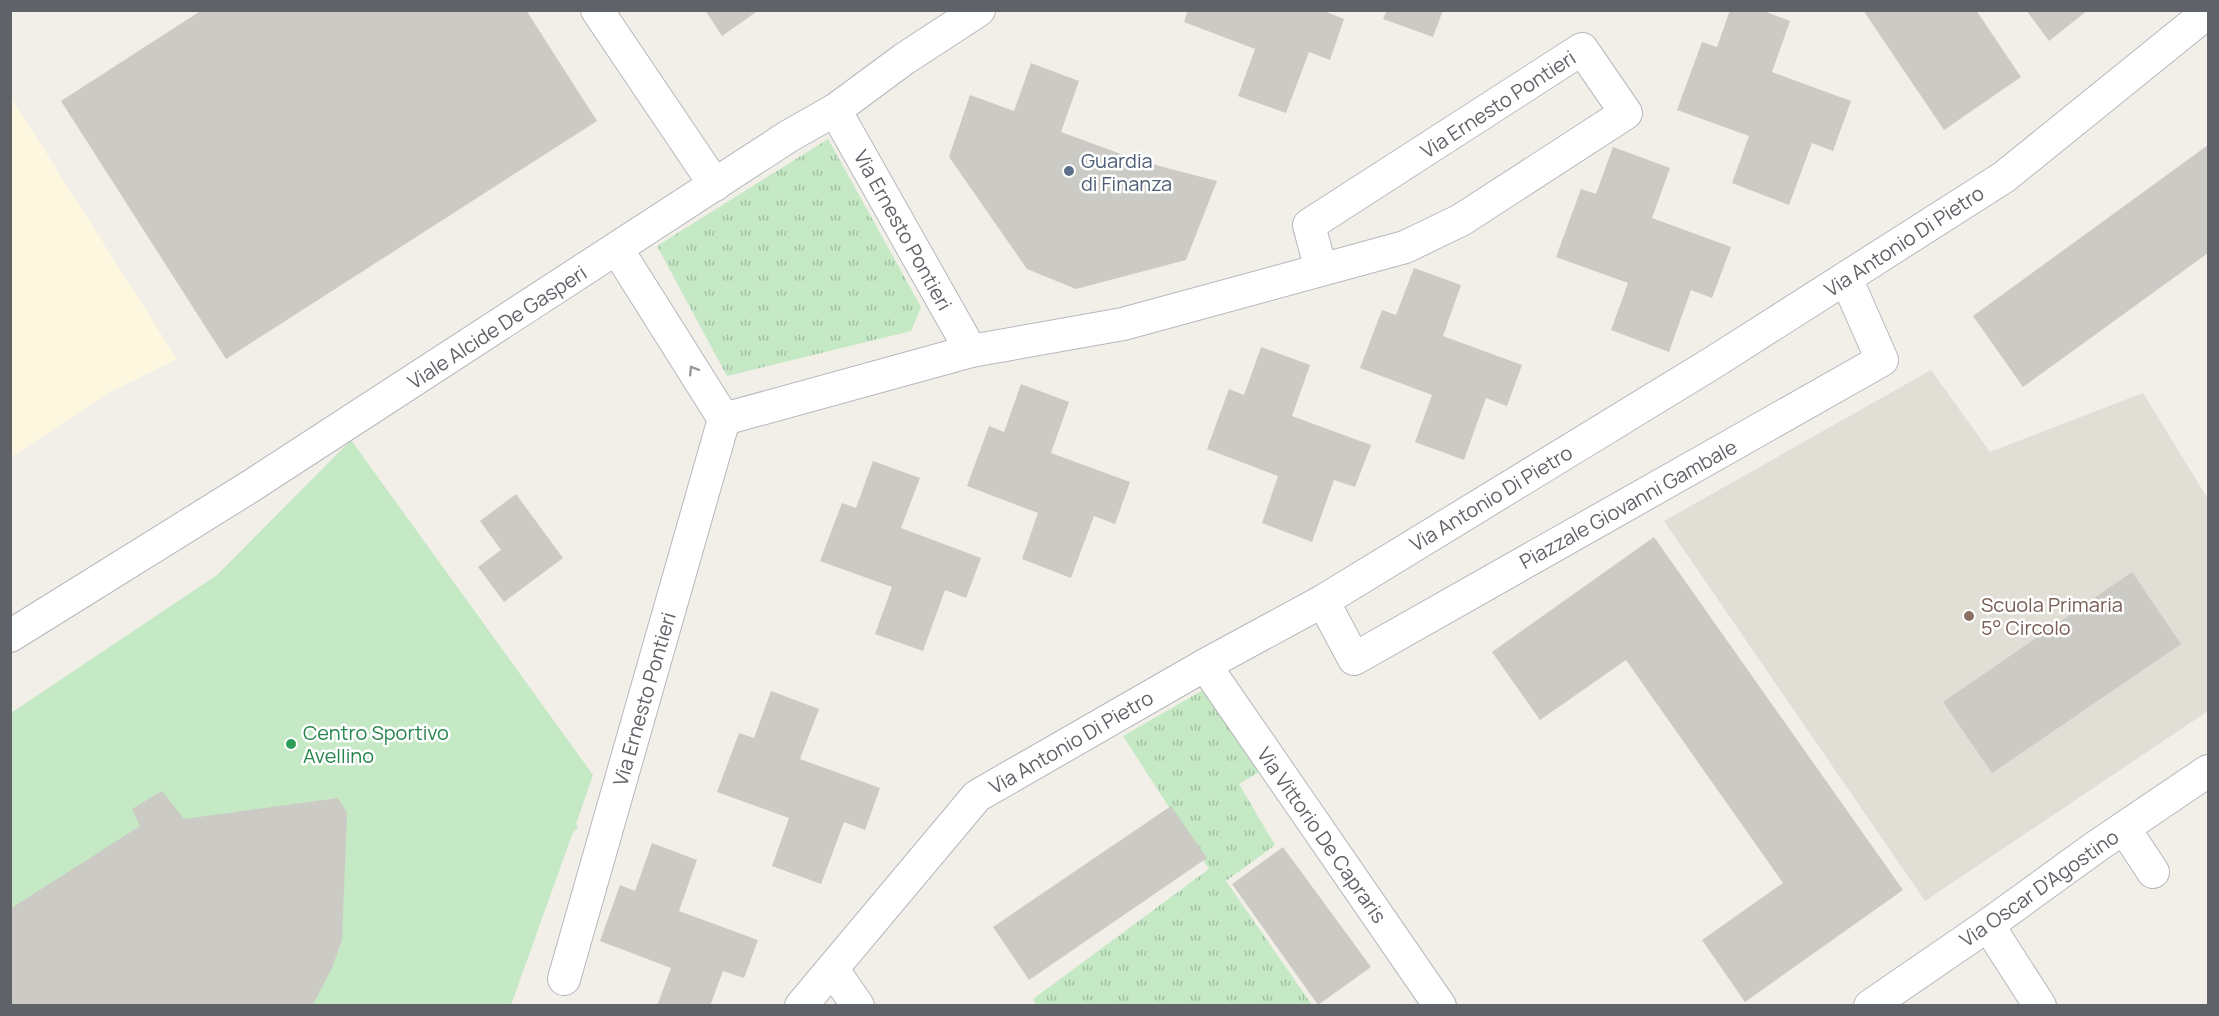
<svg xmlns="http://www.w3.org/2000/svg" width="2219" height="1016" font-family="Manrope,sans-serif">
	<style>
		.commercial { fill: #fef7e0 }
		.education { fill: #e1ded6 }
		.grass { fill: url(#grass-tufts) }
		.pitch { fill: #c5e8c5 }
		.building { fill: #cccac5 }
		.lines { fill: none; stroke-linecap: round; stroke-linejoin: round }
		.minor-casing { stroke: #b5b8bc; stroke-width: 34 }
		.minor { stroke: #fff; stroke-width: 32 }
		.oneway { stroke: #979a9d }
		.service-dot { fill: #5c6f8a; stroke: #fff; stroke-width: 2 }
		.education-dot { fill: #8d6e63; stroke: #fff; stroke-width: 2 }
		.leisure-dot { fill: #2e9e5b; stroke: #fff; stroke-width: 2 }
		.labels { text-anchor: middle; dominant-baseline: central; stroke-width: 5; stroke-linejoin: round; paint-order: stroke }
		.street-label { font-size: 20px; fill: #5f6368; stroke: #fff }
		.service-label { font-size: 20px; fill: #4e5e75; stroke: #fff; text-anchor: start }
		.education-label { font-size: 20px; fill: #785e54; stroke: #fff; text-anchor: start }
		.leisure-label { font-size: 20px; fill: #27864d; stroke: #fff; text-anchor: start }
	</style>
	<defs>
		<pattern id="grass-tufts" width="24" height="20" patternUnits="userSpaceOnUse" patternTransform="scale(1.5)"><rect width="24" height="20" fill="#c5e8c5"/><path d="M3 7l-1-3M5 7V3M7 7l1-3M15 17l-1-3M17 17v-4M19 17l1-3" fill="none" stroke="#a3c0a4"/></pattern>
	</defs>
	<rect width="100%" height="100%" fill="#f1efe8"/>
	<polygon class="commercial" points="10,96 177,359 114,390 11,457"/>
	<polygon class="education" points="1931,370 1990,452 2143,393 2208,499 2208,711 1925,901 1664,521"/>
	<g class="grass">
		<polygon points="828,139 921,307 911,331 727,376 657,246"/>
		<polygon points="1205,689 1261,771 1239,784 1275,845 1226,881 1312,1005 1037,1006 1033,999 1209,869 1123,736"/>
	</g>
	<polygon class="pitch" points="351,440 593,775 576,824 578,828 573,832 511,1005 11,1006 11,713 217,575"/>
	<g class="building">
		<polygon points="202,10 526,10 597,121 226,359 61,101"/>
		<polygon points="705,10 759,10 722,36"/>
		<polygon points="1188,10 1321,10 1344,19 1330,60 1309,52 1286,113 1238,96 1255,49 1184,22"/>
		<polygon points="1387,10 1443,10 1433,37 1383,19"/>
		<polygon points="1730,10 1761,10 1790,21 1772,72 1851,101 1833,151 1812,143 1789,205 1732,183 1749,136 1677,110 1702,42 1717,47"/>
		<polygon points="1863,10 1976,10 2021,77 1944,130"/>
		<polygon points="2026,10 2088,10 2049,41"/>
		<polygon points="1031,63 1079,81 1061,132 1140,161 1217,181 1186,260 1076,289 1027,269 949,157 970,95 1014,111"/>
		<polygon points="2208,145 2208,253 2023,387 1973,316"/>
		<polygon points="1613,147 1670,168 1652,218 1731,247 1712,298 1691,290 1669,352 1611,330 1628,283 1556,257 1581,189 1596,194"/>
		<polygon points="1414,268 1461,285 1443,336 1522,365 1507,406 1486,398 1464,460 1415,442 1432,395 1360,368 1382,310 1396,315"/>
		<polygon points="1261,347 1310,365 1292,416 1371,445 1355,487 1334,480 1312,542 1262,523 1278,476 1207,449 1229,389 1244,395"/>
		<polygon points="1021,384 1069,402 1051,453 1130,482 1115,524 1094,516 1071,578 1022,559 1038,513 967,486 989,426 1004,432"/>
		<polygon points="873,461 920,478 901,528 981,558 966,598 945,590 923,651 875,634 892,587 820,561 842,503 856,508"/>
		<polygon points="516,494 563,558 504,602 478,567 501,550 480,521"/>
		<polygon points="1654,537 1903,890 1745,1002 1702,940 1783,883 1626,660 1540,720 1492,652"/>
		<polygon points="2132,572 2181,644 1992,773 1943,702"/>
		<polygon points="771,691 819,709 800,759 880,788 865,830 844,822 821,884 772,866 789,818 717,792 739,733 754,738"/>
		<polygon points="162,791 184,819 338,798 347,813 342,940 332,968 312,1006 10,1006 10,909 140,826 132,809"/>
		<polygon points="1171,806 1207,858 1029,980 993,927"/>
		<polygon points="652,843 697,860 679,911 758,940 744,978 723,971 710,1006 657,1006 671,968 600,941 620,885 635,891"/>
		<polygon points="1283,847 1371,967 1318,1005 1232,884"/>
	</g>
	<g class="lines">
		<defs>
			<g id="minor">
				<polyline points="597,10 715,185"/>
				<polyline points="835,110 971,351"/>
				<polyline points="617,249 724,419"/>
				<polyline points="1323,601 1354,659 1882,360 1846,278"/>
				<polyline points="10,636 251,486 789,136 835,110 904,59 979,10"/>
				<polyline points="1205,665 1440,1006"/>
				<polyline points="2124,828 2153,872"/>
				<polyline points="1988,925 2040,1006"/>
				<polyline points="833,970 858,1006"/>
				<polyline points="564,979 724,419 971,351 1123,324 1405,247 1461,220 1626,113 1582,49 1309,225 1321,270"/>
				<polyline points="801,1006 977,796 1205,665 1323,601 1714,362 2004,177 2208,12"/>
				<polyline points="1870,1006 1988,925 2097,846 2208,771"/>
			</g>
		</defs>
		<use href="#minor" class="minor-casing"/>
		<use href="#minor" class="minor"/>
	</g>
	<defs><path id="oneway-chevron" d="M-2-3.5L2.5 0L-2 3.5" fill="none" stroke-width="1.6" stroke-linecap="round" stroke-linejoin="round" transform="scale(1.5)"/></defs>
	<use class="oneway" href="#oneway-chevron" transform="translate(693 370) rotate(-122)"/>
	<circle class="service-dot" cx="1069" cy="171" r="6"/>
	<circle class="education-dot" cx="1969" cy="616" r="6"/>
	<circle class="leisure-dot" cx="291" cy="744" r="6"/>
	<g class="labels">
		<g class="street-label">
			<text transform="translate(1498 104) rotate(-33)">Via Ernesto Pontieri</text>
			<text transform="translate(903 230) rotate(61)">Via Ernesto Pontieri</text>
			<text transform="translate(1904 241) rotate(-33)">Via Antonio Di Pietro</text>
			<text transform="translate(497 327) rotate(-33)">Viale Alcide De Gasperi</text>
			<text transform="translate(1491 498) rotate(-31)">Via Antonio Di Pietro</text>
			<text transform="translate(1628 504) rotate(-29)">Piazzale Giovanni Gambale</text>
			<text transform="translate(644 699) rotate(-74)">Via Ernesto Pontieri</text>
			<text transform="translate(1071 742) rotate(-30)">Via Antonio Di Pietro</text>
			<text transform="translate(1322 835) rotate(55)">Via Vittorio De Capraris</text>
			<text transform="translate(2039 888) rotate(-35)">Via Oscar D'Agostino</text>
		</g>
		<g class="service-label">
			<text x="1081" y="160">Guardia<tspan x="1081" dy="23">di Finanza</tspan></text>
		</g>
		<g class="education-label">
			<text x="1981" y="604">Scuola Primaria<tspan x="1981" dy="23">5° Circolo</tspan></text>
		</g>
		<g class="leisure-label">
			<text x="303" y="732">Centro Sportivo<tspan x="303" dy="23">Avellino</tspan></text>
		</g>
	</g>
	<rect width="2219" height="1016" fill="none" stroke="#5f6368" stroke-width="24"/>
</svg>
